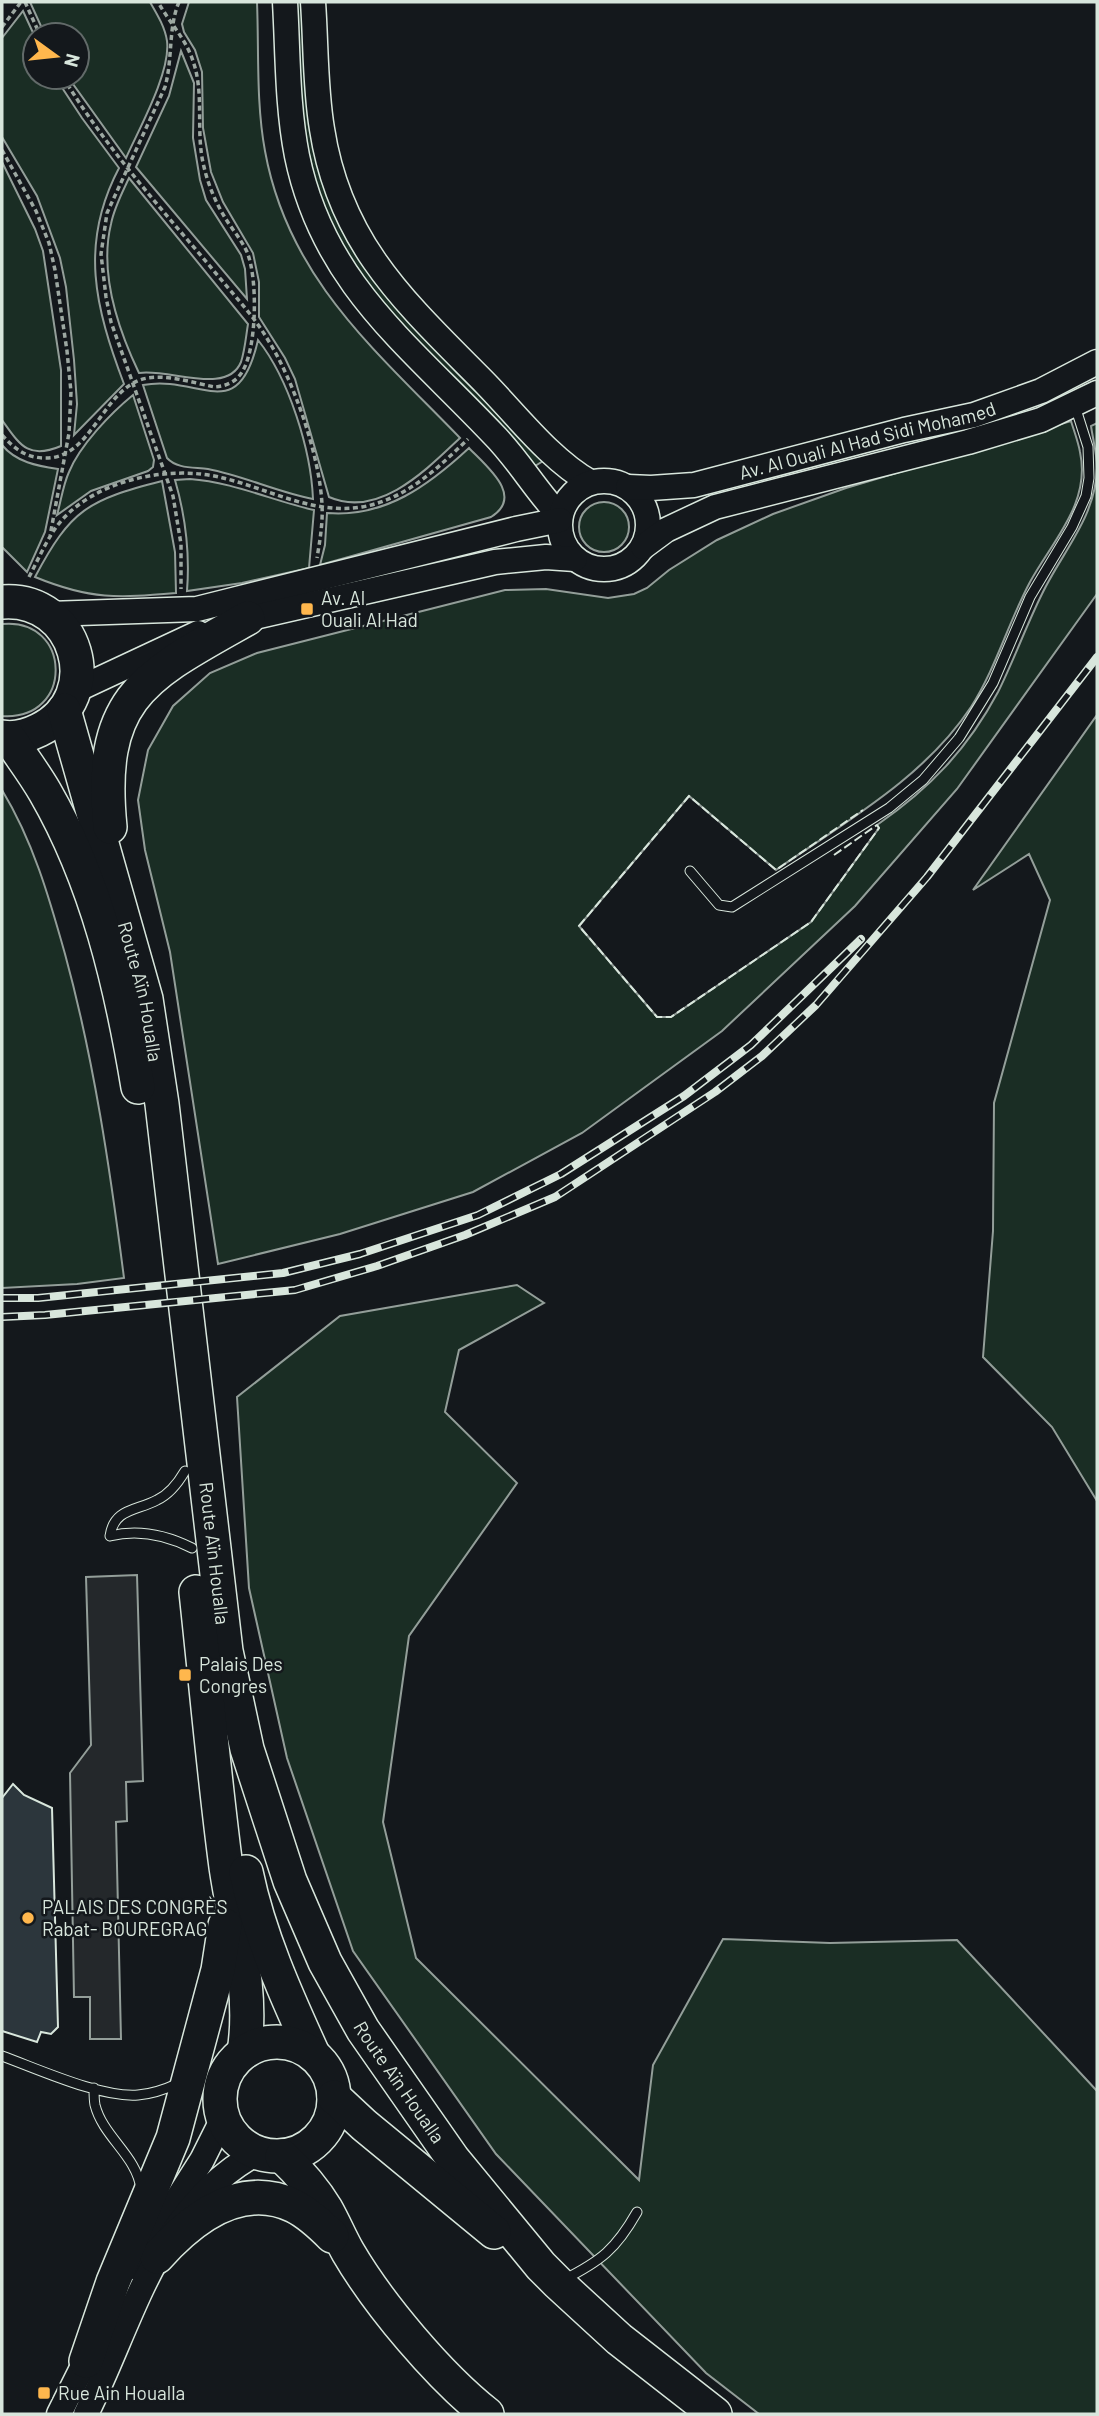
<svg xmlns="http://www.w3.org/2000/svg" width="1099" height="2416" font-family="Barlow,sans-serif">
  <rect width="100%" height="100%" fill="#14181c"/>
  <path fill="#1a2d24" stroke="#939e99" stroke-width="2" d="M 30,2 L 150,2 C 157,14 165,27 167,41 C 171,72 139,129 126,158 L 68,77 L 77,77 L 77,35 L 45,35 Z
    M 189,2 L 257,2 C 259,51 256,103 265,151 C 288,278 375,350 460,438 C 427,469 379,519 329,497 L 295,379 L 285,358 L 259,317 L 259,282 L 253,253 L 223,202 L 211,172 L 203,128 L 202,72 L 195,50 L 184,32 L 182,24 Z
    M 296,2 L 302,2 L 312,127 L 374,280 L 391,302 L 543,461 L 535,466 L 386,309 L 368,287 L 337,238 L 316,185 L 303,128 Z
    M 23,11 L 35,37 L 35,77 L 55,77 L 82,118 L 119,168 C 79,244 95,307 124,384 L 74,435 L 77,404 L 74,360 L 66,287 L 60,258 L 37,196 L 2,137 L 2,38 Z
    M 181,51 L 194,83 L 193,138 L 200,180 L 206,200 L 241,255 L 245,269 L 247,299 L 136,167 L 169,96 Z
    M 2,162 L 35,229 L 43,251 L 61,370 L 61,446 C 28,460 20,445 2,420 Z
    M 129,178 L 248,324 C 246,336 245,350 241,362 C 227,396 169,368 139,373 C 118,329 99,273 111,224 C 114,208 122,193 129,178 Z
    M 258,340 C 289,379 311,450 313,499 C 277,492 244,476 208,469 C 194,467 177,469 167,458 L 143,385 C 200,374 238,428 258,340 Z
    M 133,395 L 154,460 L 153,467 L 148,471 L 91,491 L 57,515 C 61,501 63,485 69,472 C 80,445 111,413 133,395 Z
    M 1071,421 C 1074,431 1078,441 1080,452 C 1091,503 1053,540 1030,582 C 1008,623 996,668 971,707 C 924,778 845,822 776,870 L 689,796 L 579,926 L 657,1017 L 671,1017 L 811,922 L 879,828 L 877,825 C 930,788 967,750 998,692 C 1014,660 1026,626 1042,594 C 1062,552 1096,517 1097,468 C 1097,454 1093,440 1091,426 L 1097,423 L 1097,594 L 957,789 L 855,906 L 722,1031 L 582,1133 L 473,1192 L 340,1234 L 218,1264 L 170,952 L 145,850 L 138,800 L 148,750 L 173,706 L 210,673 L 257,653 L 505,590 L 546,589 L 608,598 L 634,594 L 647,588 L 669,570 L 717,540 L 773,514 L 846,488 Z
    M 2,445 C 16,462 37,466 58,469 L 45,532 L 27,572 L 2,547 Z
    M 469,448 C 486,466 525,496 491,517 L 320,565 L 325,545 L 327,513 C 385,518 429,485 469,448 Z
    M 190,479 C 233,482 273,501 314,510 L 309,568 L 242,583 L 187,591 C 190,553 186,518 175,480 Z
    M 162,481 L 175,552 L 176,593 C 118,598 91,600 35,577 C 71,509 88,500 162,481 Z
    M579 527a25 25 0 1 1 50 0a25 25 0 1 1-50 0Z
    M 2,624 C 72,617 75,721 2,716 Z
    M 1097,715 L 1097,1501 L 1052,1427 L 983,1357 L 993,1231 L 994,1103 L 1050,900 L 1029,854 L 973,890 Z
    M 2,790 C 33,841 49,897 65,954 C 94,1060 110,1169 124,1278 L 77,1284 L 2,1288 Z
    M 517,1285 L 544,1303 L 459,1350 L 445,1412 L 517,1483 L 409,1636 L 383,1822 L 416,1958 L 639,2180 L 653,2065 L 723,1939 L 830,1943 L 957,1940 L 1097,2091 L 1097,2414 L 759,2414 L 706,2373 L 496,2154 L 353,1951 L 287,1758 L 249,1588 L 237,1397 L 340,1316 Z"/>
  <path fill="#24282b" stroke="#939e99" stroke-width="2" d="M 137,1575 L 143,1781 L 126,1782 L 127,1821 L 116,1822 L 121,2039 L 90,2039 L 90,1997 L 74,1997 L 70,1773 L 91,1745 L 86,1577 Z"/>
  <path fill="#2c363c" stroke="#d8e6dc" stroke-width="2" d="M 13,1784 L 24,1795 L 52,1808 L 58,2027 L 51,2034 L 41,2032 L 37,2042 L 2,2031 L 2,1798 Z"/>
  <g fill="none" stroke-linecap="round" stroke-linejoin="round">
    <g stroke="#d8e6dc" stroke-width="11">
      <path id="lane" d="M 690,871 L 719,905 L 732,907 L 889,808 L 923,780 L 959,738 L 993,683 L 1030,597 L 1072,527 L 1086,496 L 1089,478 L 1088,447 L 1075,406
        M 185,1471 C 178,1483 170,1494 157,1500 C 137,1511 114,1508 110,1536 C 138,1529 166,1535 192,1548
        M 2,2056 C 38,2069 101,2098 138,2095 C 152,2094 166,2089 179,2083
        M 94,2088 C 94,2094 94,2100 95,2105 C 103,2137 137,2156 141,2189
        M 563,2280 C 601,2261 616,2249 637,2212"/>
    </g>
    <g stroke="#d8e6dc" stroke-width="27">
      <g id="secondary">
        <path d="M 285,2 C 288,53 287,105 297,156 C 323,283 409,345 493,434 C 518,459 536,491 560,516"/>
        <path d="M 313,2 C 316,44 315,88 322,129 C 340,246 408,305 486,384 C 518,417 551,460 590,482"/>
        <circle cx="604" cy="525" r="44"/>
        <path id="s1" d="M 628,487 L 651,488 L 694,485 L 904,430 L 974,415 L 1041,391 L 1097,362"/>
        <path d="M 643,547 L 666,530 L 715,507 L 968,442 L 1041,420 L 1097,393"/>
        <path d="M 49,614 L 197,609 L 516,529 L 560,520"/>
        <path d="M 233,622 L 495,562 L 546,557 L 575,559"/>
        <path d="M 74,691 L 198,633"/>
        <path d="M 134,2267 L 202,2160 L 223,2118"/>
        <path d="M 59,2414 L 93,2346"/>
        <path d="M 86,2414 C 134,2318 156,2209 257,2153"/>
      </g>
    </g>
    <g stroke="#d8e6dc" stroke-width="36">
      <g id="highway">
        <path d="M 2,602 C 77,596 107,697 39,730 C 27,736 14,739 2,737"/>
        <path id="s2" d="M 64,710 L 146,999 L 162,1104 L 226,1651 L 247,1749 L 290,1881 L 325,1962 L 363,2030 L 453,2159 L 541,2266 L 558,2283 L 619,2339 L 715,2414"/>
        <path d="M 9,738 C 21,756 34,773 45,792 C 97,882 121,985 138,1087"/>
        <path d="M 110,827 C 97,696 145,676 248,618"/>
        <path d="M 196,1592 C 206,1684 214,1776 226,1867 C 235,1928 254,1991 244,2052"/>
        <path d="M 246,1872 C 259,1935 286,1995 313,2054"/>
        <circle cx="277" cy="2099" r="57"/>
        <path d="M 334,2097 L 364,2125 L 494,2232"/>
        <path d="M 282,2156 C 299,2172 314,2189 326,2209 C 334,2223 340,2238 348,2252 C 379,2305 439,2376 487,2414"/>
        <path d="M 157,2257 C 191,2219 240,2180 294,2206 C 308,2213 321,2225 332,2236"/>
        <path d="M 86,2361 L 113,2282 L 173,2138 L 218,1970 L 225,1925"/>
      </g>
    </g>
    <path stroke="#9da8a2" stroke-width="3.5" stroke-dasharray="5 3.5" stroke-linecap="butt" d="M 25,2 L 40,35
      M 179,2 C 168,28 173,58 165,87 L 107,213 L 101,254 L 106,297 L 111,322 L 173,496 L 181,544 L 181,589
      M 2,27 L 21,2
      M 63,77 C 104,145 158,205 209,265 C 229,290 252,313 268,340 C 294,381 320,457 322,505 C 323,523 320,540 317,558
      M 2,150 L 36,211 L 49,243 L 55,270 L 67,351 L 71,392 L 69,433 L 50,536
      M 2,435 C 14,448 24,457 43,458 C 90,461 101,394 140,380 C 162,372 193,383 215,387 C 226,386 236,382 242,372 C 257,349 258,278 247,252 C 241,239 231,228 224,216 C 215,201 208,184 204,167 C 195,132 205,95 193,61 C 186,39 169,22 158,2
      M 29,577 C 38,560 46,541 57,526 C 92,480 169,464 223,478 C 269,489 313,515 362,507 C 406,499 437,469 468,439"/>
    <use href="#lane" stroke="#14181c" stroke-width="9"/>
    <use href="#secondary" stroke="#14181c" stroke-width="24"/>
    <use href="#highway" stroke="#14181c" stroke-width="33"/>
    <g stroke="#d8e6dc" stroke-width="8">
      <path id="rail" d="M 2,1298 L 38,1298 L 283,1273 L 360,1254 L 478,1215 L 561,1174 L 684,1096 L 751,1045 L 861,939
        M 2,1317 L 45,1315 L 295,1290 L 377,1266 L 465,1235 L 555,1197 L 715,1092 L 762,1056 L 816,1005 L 927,877 L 1097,657"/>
    </g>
    <use href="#rail" stroke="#14181c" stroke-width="5" stroke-dasharray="16" stroke-linecap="butt"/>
    <path stroke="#d8e6dc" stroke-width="2" stroke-dasharray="9 3.5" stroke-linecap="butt" d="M 834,855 L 877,825 L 879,828 L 811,922 L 671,1017 L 657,1017 L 579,926 L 689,796 L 776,870 L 863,810"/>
  </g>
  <g fill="#ffb74d" stroke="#14181c" stroke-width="2.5">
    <rect x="300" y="602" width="14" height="14" rx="3.5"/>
    <rect x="178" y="1668" width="14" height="14" rx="3.5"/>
    <circle cx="28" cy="1918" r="7"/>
    <rect x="37" y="2386" width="14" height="14" rx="3.5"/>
  </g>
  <g text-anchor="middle" stroke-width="5" stroke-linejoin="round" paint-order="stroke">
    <g font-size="19" fill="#d8e6dc" stroke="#14181c">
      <text dy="7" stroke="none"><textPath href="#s1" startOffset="245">Av. Al Ouali Al Had Sidi Mohamed</textPath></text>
      <text dy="7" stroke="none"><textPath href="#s2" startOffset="292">Route Aïn Houalla</textPath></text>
      <text dy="7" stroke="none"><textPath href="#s2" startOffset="859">Route Aïn Houalla</textPath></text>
      <text dy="7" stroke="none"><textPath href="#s2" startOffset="1426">Route Aïn Houalla</textPath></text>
    </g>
    <g font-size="19" fill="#d8e6dc" stroke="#14181c" text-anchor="start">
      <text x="321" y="605">Av. Al<tspan x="321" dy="22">Ouali Al Had</tspan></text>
      <text x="199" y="1671">Palais Des<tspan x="199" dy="22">Congres</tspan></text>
      <text x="42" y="1914">PALAIS DES CONGRÈS<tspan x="42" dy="22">Rabat- BOUREGRAG</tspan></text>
      <text x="58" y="2400">Rue Ain Houalla</text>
    </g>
  </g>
  <rect width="1099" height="2416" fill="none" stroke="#d8e6dc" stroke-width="7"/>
  <g transform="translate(56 56) rotate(105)"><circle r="33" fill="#14181c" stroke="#626a69" stroke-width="2"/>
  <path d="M0-5L12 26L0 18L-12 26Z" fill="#ffb74d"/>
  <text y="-10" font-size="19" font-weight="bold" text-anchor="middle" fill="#d8e6dc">N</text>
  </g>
</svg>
